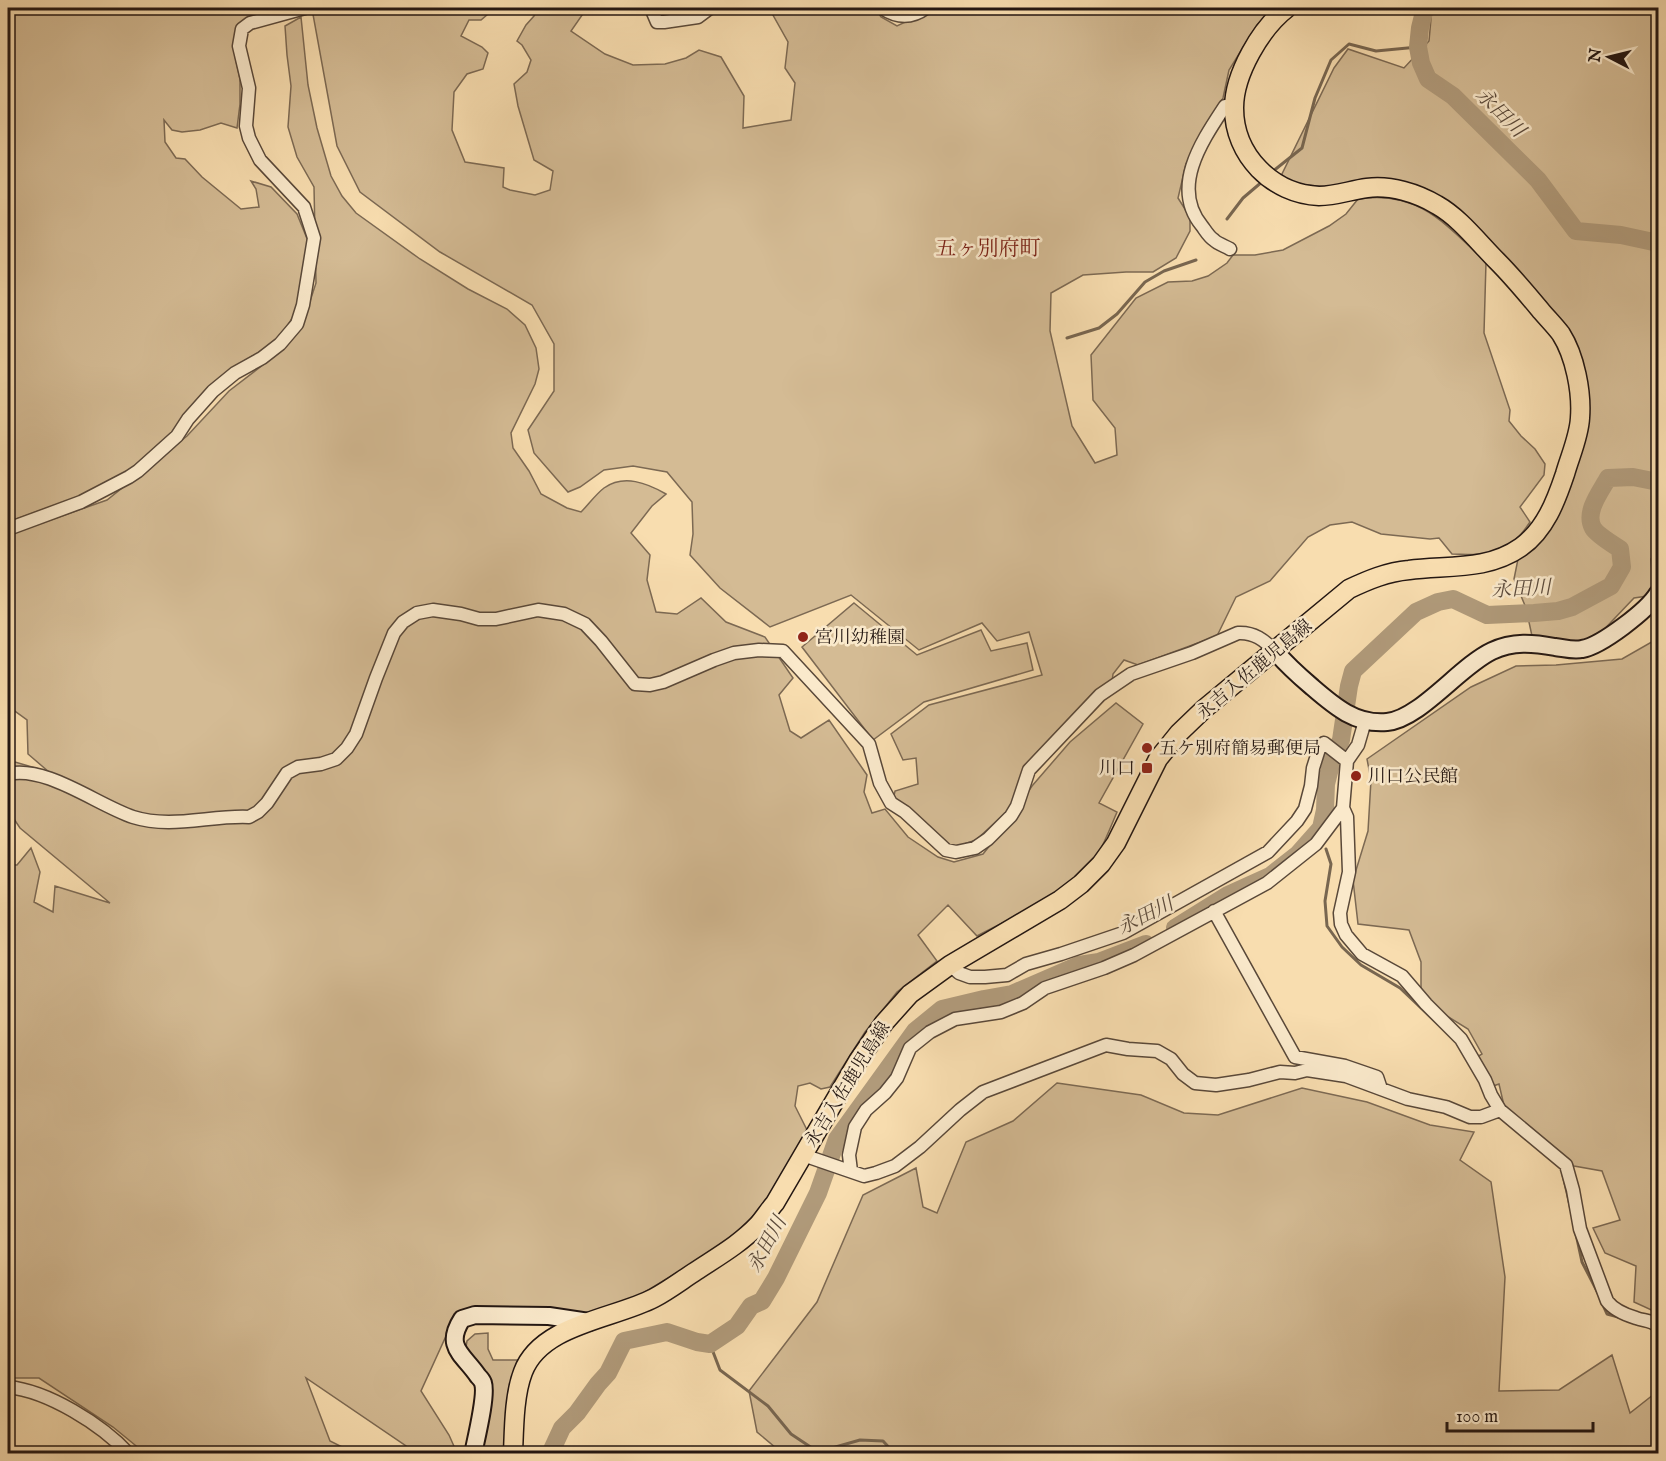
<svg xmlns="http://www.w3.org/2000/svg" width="1666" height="1461" font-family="'IM FELL English','Noto Serif JP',serif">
  <rect width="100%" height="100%" fill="#f8ddaf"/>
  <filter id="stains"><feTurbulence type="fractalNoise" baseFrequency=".00333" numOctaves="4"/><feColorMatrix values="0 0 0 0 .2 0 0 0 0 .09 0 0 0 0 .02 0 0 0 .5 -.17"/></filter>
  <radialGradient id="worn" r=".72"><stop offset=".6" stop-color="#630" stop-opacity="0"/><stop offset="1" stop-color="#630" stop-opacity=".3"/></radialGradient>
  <path fill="#d4bb94" stroke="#7c6953" stroke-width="1.5" d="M 8,8 L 285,8 L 236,29 L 235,56 L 240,79 L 240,104 L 237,128 L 221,123 L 200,130 L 182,132 L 172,130 L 164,120 L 165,142 L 176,158 L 185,159 L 202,177 L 241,209 L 259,207 L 256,189 L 251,181 L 271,187 L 297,214 L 308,241 L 299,297 L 293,317 L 283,332 L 271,345 L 229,370 L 190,410 L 172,432 L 147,457 L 119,477 L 75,498 L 8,522 Z
    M 314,8 L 495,8 L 481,20 L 469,20 L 461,36 L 482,47 L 488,53 L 483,69 L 467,74 L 454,92 L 452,130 L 465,162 L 504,168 L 503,187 L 510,190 L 535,195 L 550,190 L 553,171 L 534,160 L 518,106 L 514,84 L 527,72 L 531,60 L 522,45 L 517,41 L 526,25 L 534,16 L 538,8 L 587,8 L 571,31 L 605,54 L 633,65 L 665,64 L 686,58 L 699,50 L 721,57 L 744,96 L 743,128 L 791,120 L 795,83 L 785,68 L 788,42 L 769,8 L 875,8 L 881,17 L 897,26 L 920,15 L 929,8 L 1273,8 L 1257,25 L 1229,70 L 1223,98 L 1186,164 L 1178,198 L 1190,217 L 1190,231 L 1176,258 L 1153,272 L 1126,272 L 1083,275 L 1051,293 L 1050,331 L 1072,426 L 1095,463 L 1117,455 L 1115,428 L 1093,400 L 1091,355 L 1136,298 L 1168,282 L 1192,281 L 1208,276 L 1227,263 L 1233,255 L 1255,255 L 1283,250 L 1329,226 L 1346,214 L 1358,199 C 1418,189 1446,225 1486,262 L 1484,333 L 1510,410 L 1509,421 L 1521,436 L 1535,449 L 1545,464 L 1544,475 L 1520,507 L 1530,522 C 1526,528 1521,535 1515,540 C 1498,556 1474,555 1452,554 L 1439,538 L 1430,539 L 1381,534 L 1352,522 L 1330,525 L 1308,537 L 1270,581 L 1236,597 L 1217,636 L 1138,665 L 1124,660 L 1113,674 L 1112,682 L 1059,731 L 1013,806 L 976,840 L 955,847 L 947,847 L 893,800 L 895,791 L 918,784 L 916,758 L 903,760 L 891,734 L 929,705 L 1042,675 L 1029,632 L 997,641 L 982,623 L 919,650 L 851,595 L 770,627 L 720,588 L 690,555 L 693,534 L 692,502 L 667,472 L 633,466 L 604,470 L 580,487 L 568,492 L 534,453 L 528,430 L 554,391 L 554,344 L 532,305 L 440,252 L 360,192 L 337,146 L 312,9 Z
    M 1432,8 L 1658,8 L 1658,549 L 1651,559 L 1654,595 L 1634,598 L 1594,640 L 1572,641 L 1532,636 L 1526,608 L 1514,579 L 1518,559 L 1569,490 L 1581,359 L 1439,198 L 1297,184 L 1281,176 L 1334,68 L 1348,49 L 1404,68 L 1429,41 Z
    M 301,17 L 308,85 L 317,128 L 331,176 L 342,196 L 356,213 L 420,259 L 468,289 L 507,309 L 525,325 L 536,348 L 539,369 L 535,384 L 511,433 L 513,448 L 529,471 L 541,494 L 567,508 L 581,512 C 588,505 596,494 604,488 C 624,474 647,483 666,494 L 652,506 L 631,533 L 650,555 L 647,580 L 656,612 L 677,614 L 701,598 L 726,622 L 765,637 L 793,678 L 779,695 L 790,731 L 801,738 L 829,720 L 867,775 L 864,792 L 872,813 L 885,809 L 908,837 L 938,857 L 954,862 L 983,854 L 1003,829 L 1032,786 L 1070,742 L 1116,703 L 1143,724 L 1099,803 L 1117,812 C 1111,826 1105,842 1098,854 C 1074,893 1016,915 977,936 L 948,905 L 918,935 L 937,961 L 897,992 L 865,1032 L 830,1087 L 821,1089 L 810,1083 L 798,1086 L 795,1106 L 807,1130 L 770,1195 L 756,1213 L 724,1244 L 640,1295 L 591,1314 L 474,1309 L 457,1312 L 421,1391 L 449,1435 L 457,1453 L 406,1453 L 406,1446 L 306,1378 L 330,1441 L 354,1453 L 146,1454 L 113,1427 L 39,1378 L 8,1378 L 8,865 L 17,865 L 31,848 L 40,872 L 34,902 L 53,912 L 55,886 L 110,903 L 20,828 L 8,810 L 8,762 L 15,762 L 49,772 L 28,754 L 27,720 L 8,706 L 8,535 L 107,500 L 187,436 L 229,391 L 268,361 L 301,329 L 316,283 L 314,187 L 297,157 L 288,127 L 291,86 L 287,55 L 285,26 Z
    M 854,603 L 917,655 L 981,630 L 991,651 L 1027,643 L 1033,670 L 924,702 L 873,740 L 802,647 Z
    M 1658,635 L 1658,1317 L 1656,1312 L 1634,1302 L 1636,1266 L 1605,1253 L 1593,1228 L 1620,1220 L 1602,1171 L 1574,1166 L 1505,1110 L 1499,1084 L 1493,1086 L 1477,1057 L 1482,1054 L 1468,1029 L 1421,1000 L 1421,962 L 1409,930 L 1358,924 L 1353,880 L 1368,831 L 1371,780 L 1367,759 L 1471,687 L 1516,666 L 1556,665 L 1622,659 L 1657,639 Z
    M 1057,1083 L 1141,1095 L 1184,1113 L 1218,1115 L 1302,1088 L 1367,1102 L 1430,1125 L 1474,1132 L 1460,1160 L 1491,1182 L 1505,1277 L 1499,1391 L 1559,1390 L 1612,1355 L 1630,1413 L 1658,1391 L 1658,1453 L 782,1453 L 757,1432 L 749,1391 L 817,1302 L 863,1195 L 916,1168 L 923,1207 L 937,1213 L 966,1142 L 1013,1121 Z
    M 488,1333 L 488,1349 L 493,1360 L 519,1360 L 512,1378 L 506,1453 L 483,1453 L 489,1403 L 465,1353 L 467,1341 L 475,1334 Z"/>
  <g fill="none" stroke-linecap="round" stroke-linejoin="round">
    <path stroke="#786650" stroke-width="3" d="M 1272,172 L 1302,148 L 1315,98 L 1331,60 L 1349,44 L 1376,51 L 1418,47
      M 1227,219 L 1243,198 L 1263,181
      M 1067,338 L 1099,328 L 1117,314 L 1145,282 L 1164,271 L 1196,260
      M 1326,849 L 1331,864 L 1325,901 L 1327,926 L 1342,947 L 1361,965 L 1400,988 L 1438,1024
      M 1563,1175 L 1571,1210
      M 1576,1234 L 1582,1262 L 1600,1297
      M 1602,1303 L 1607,1314 L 1622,1318
      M 710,1344 L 720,1370 L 768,1406 L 791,1434 L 818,1452 L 860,1440 L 883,1441 L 895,1454"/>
    <path stroke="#b09a7a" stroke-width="18" d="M 1425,8 L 1420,28 L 1418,47 L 1421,63 L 1428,79 L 1453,96 L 1538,180 L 1576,231 L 1621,235 L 1658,243
      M 1175,928 L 1228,895 L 1270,876 L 1298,854 L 1321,828 L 1325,810 L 1326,784 L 1332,760 L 1341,740 L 1349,686 L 1353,671 L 1416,612 L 1438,602 L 1453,599 L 1487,615 L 1534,613 L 1558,611 L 1572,607 L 1611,586 L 1622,567 L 1620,549 C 1614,545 1597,535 1593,528 C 1584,512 1601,491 1608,478 L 1633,477 L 1658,482
      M 550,1454 L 562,1428 L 577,1413 L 598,1384 L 608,1373 L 624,1341 L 667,1332 L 697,1342 L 710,1344 L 737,1326 L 751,1306 L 762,1301 L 776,1278 L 818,1193 L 837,1139 L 915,1031 L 942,1009 L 984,999 L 1012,994 L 1079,965 L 1099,962 L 1146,944"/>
    <g stroke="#594839" stroke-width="15">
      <path id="street" d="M 651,8 L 657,22 L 664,22 L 698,17 L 710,8
        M 882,8 C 897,18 911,19 926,8
        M 1230,249 C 1225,246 1218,244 1214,240 C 1209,237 1205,230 1202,226 C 1170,187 1202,141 1225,106 L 1234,107
        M 8,529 L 81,502 L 129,477 L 138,471 L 177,436 L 188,419 L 213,391 L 235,373 L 262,358 L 280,344 L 297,324 L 303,305 L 314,238 L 304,207 L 260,160 L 249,138 L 246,126 L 249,88 L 239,46 L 242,29 L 250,23 L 305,8
        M 1365,721 L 1358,745 L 1347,761 L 1343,808 L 1347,817 L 1349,872 L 1340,913 L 1341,924 L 1346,935 L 1362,954 L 1402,976 L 1426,1004 L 1461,1039 L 1485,1080 L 1491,1095 L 1500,1110 L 1566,1165 L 1573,1190 L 1580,1229 L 1607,1301 C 1613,1309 1626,1315 1636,1318 C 1644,1321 1651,1320 1658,1326
        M 8,774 C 46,765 97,805 133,817 C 171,829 211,815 249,817 L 258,812 L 267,803 L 287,773 L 298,767 L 321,764 L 336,759 L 347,748 L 356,734 L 376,678 L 394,633 L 403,622 L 417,613 L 433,610 L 461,614 L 479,619 L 496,619 L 538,610 L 564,614 L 585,624 L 601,641 L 635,684 L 650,685 L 663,682 L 714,660 L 734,653 L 759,650 L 783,651 L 869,744 L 880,783 L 891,803 L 905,812 L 946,850 L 956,852 L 975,848 L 988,839 L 1011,816 L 1017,806 L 1029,770 L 1100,695 L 1131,674 L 1192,653 L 1238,633 C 1254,632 1264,640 1275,651
        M 1214,911 L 1295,1057 L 1345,1066 L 1377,1077 L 1381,1089
        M 950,965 L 959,973 L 970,977 L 985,977 L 1007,975 L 1026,964 L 1061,954 L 1123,933 L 1268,852 L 1297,821 L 1305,809 L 1311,786 L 1313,768 L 1319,749 L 1324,743 L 1347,761
        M 803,1155 L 864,1176 L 876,1173 L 895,1166 L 920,1147 L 960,1110 L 983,1092 L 1106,1045 L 1128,1049 L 1157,1051 L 1171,1059 L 1183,1074 L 1195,1083 L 1216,1085 L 1249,1080 L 1280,1072 L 1295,1073 L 1307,1070 L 1346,1076 L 1408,1099 L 1446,1107 L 1470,1117 L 1481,1117 L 1500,1110
        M 851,1171 L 849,1155 L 855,1127 L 866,1110 L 885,1093 L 897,1078 L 910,1048 L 930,1032 L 955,1019 L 1001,1012 L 1023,1003 L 1045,988 L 1104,968 L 1134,955 L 1267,883 L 1316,844 L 1343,808
        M 8,1387 C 48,1391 101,1424 129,1454"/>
    </g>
    <g stroke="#241712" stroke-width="20">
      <path id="secondary" d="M 1275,651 C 1286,664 1298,675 1311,686 C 1333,705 1355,725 1387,722 C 1420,719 1460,666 1492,651 C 1513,641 1533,643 1555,647 C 1564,648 1573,651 1582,649 C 1601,646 1648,610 1658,593
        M 473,1454 C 476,1439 487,1395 483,1383 C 482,1380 480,1378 478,1376 C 463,1354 444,1347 462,1319 L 475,1315 L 549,1316 L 589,1322"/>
    </g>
    <g stroke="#241712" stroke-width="21">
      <path id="primary" d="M 513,1454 C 514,1429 514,1395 523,1372 C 541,1324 614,1319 654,1298 C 669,1290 682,1280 696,1271 C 717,1257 740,1244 758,1225 C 764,1218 769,1210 775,1203 L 858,1061 L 884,1023 L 910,994 L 950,965 L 1060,900 L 1081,884 L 1101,864 L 1116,843 L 1158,759 L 1179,733 L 1204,709 L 1349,589 C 1368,580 1387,572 1409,570 C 1447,565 1487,571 1521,547 C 1545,530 1556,501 1565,474 C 1570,456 1579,437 1580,418 C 1582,392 1575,356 1561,334 C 1555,326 1548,319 1542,312 C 1527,294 1513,277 1497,261 C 1478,242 1460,218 1437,205 C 1417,193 1391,185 1367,188 C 1351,190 1336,196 1319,196 C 1272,194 1234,155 1234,108 C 1234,74 1261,28 1287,8"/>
    </g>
    <use href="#street" stroke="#fae9cb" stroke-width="12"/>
    <use href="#secondary" stroke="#fae9cb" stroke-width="16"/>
    <use href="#primary" stroke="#f8ddaf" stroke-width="18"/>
  </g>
  <g fill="#8f2418" stroke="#fae9cb" stroke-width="2">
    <circle cx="803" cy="637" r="6"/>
    <circle cx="1147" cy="748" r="6"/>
    <rect x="1141" y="762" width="12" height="12" rx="3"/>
    <circle cx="1356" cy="776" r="6"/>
  </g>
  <g text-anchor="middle" stroke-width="5" stroke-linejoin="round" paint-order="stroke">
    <g font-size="18" fill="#241712" stroke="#fae9cb" text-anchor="start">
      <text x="815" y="643">宮川幼稚園</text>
      <text x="1159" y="754">五ケ別府簡易郵便局</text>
      <text x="1135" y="774" text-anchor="end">川口</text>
      <text x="1368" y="782">川口公民館</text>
    </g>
    <g font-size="18" fill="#241712" stroke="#fae9cb">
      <text transform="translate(1254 669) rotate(-40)" y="6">永吉入佐鹿児島線</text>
      <text transform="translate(847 1084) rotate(-58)" y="6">永吉入佐鹿児島線</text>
    </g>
    <g font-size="20" font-style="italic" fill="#5c4b3c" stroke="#fae9cb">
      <text transform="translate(1501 112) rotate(45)" y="7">永田川</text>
      <text transform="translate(1521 588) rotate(-3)" y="7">永田川</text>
      <text transform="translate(1145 915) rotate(-27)" y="7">永田川</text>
      <text transform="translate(766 1244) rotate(-62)" y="7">永田川</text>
    </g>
    <g font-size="21" fill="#7a1f14" stroke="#fae9cb">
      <text x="988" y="255">五ヶ別府町</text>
    </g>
  </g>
  <rect width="1666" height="1461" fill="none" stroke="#f8ddaf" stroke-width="30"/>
  <rect x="9" y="9" width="1648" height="1443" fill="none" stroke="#241712" stroke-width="3"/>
  <rect x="15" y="15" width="1636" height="1431" fill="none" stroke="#241712" stroke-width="1.5"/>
  <g transform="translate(1609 57) rotate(277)" stroke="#fae9cb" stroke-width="4.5" paint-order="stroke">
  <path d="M0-4.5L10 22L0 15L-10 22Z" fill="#241712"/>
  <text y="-9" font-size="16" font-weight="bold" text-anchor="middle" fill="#241712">N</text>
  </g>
  <path d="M1447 1422v9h146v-9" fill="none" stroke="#241712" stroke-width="3"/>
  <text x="1456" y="1422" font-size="18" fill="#241712" stroke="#fae9cb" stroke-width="4.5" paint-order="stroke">100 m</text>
  <rect width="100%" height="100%" filter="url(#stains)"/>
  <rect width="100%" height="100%" fill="url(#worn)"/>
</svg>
